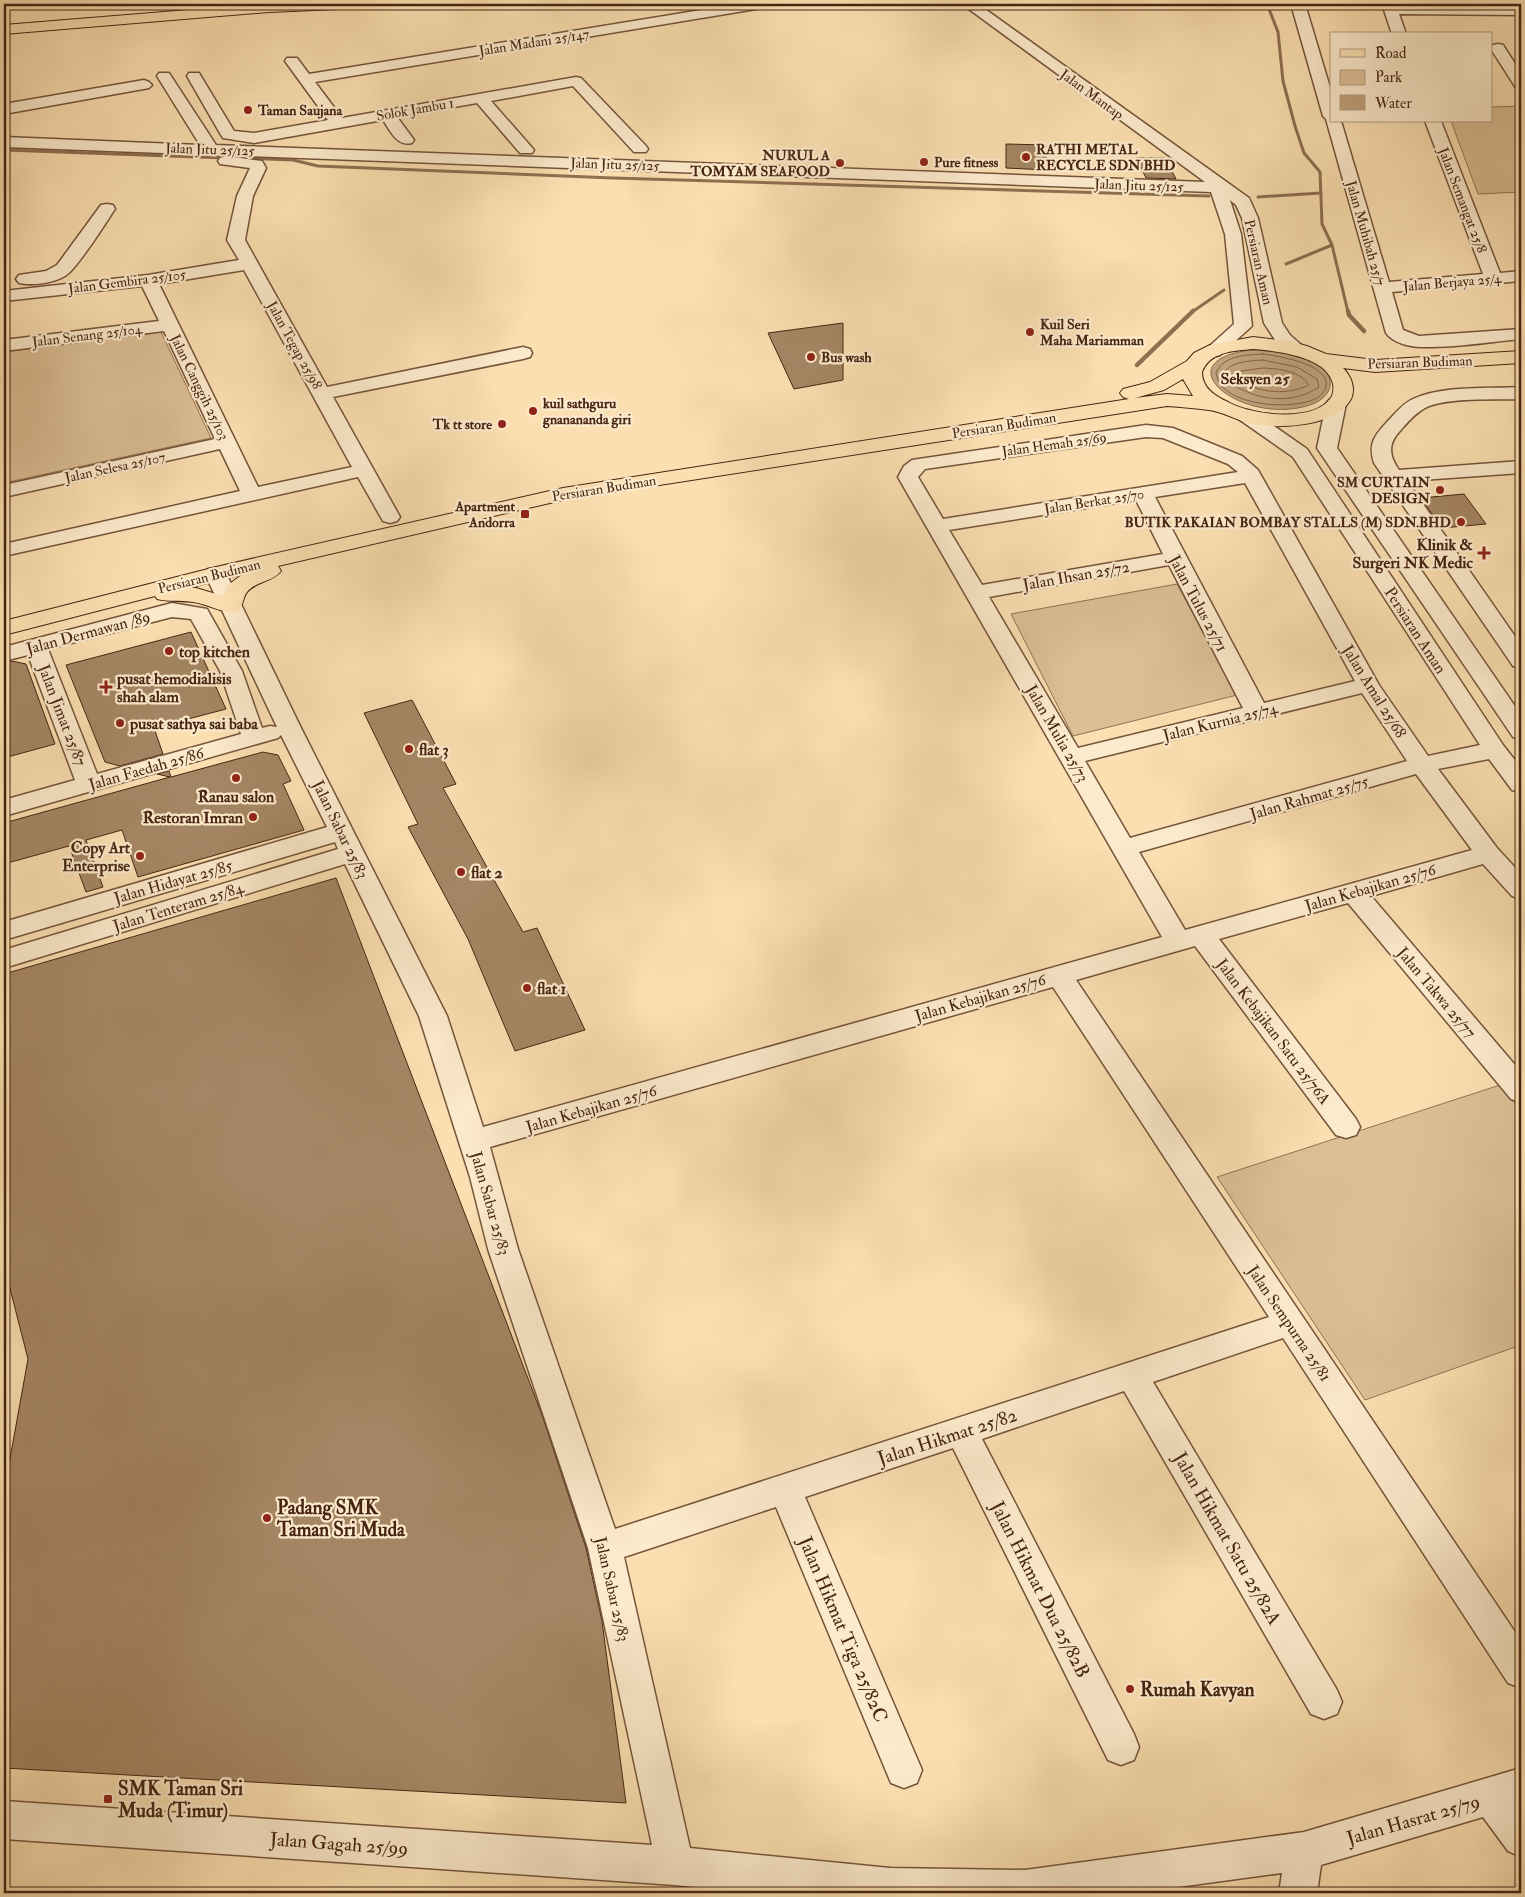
<svg xmlns="http://www.w3.org/2000/svg" width="1525" height="1897" font-family="'IM FELL Double Pica',serif">
  <rect width="100%" height="100%" fill="#fbdfb0"/>
  <filter id="stains"><feTurbulence type="fractalNoise" baseFrequency=".004" numOctaves="4"/><feColorMatrix values="0 0 0 0 .2 0 0 0 0 .09 0 0 0 0 .02 0 0 0 .5 -.17"/></filter>
  <radialGradient id="worn" r=".72"><stop offset=".6" stop-color="#630" stop-opacity="0"/><stop offset="1" stop-color="#630" stop-opacity=".3"/></radialGradient>
  <path fill="#dcbf95" stroke="#927254" d="M 1521,106 L 1521,192 L 1478,194 L 1451,121 L 1491,121 L 1491,107 Z
    M 161,332 L 211,438 L 4,483 L 4,352 Z
    M 1177,584 L 1237,695 L 1073,736 L 1011,614 Z
    M 1500,1085 L 1521,1111 L 1521,1345 L 1365,1400 L 1217,1177 Z"/>
  <path fill="#bea07a" stroke="#8e6f50" d="M 1263,349 C 1275,351 1289,352 1301,356 C 1340,368 1341,401 1298,408 C 1230,420 1160,355 1263,349 Z"/>
  <g fill="none" stroke-linecap="round" stroke-linejoin="round">
    <path stroke="#826246" stroke-width="1" d="M 1263,354 C 1278,356 1330,364 1326,386 C 1325,391 1322,395 1317,398 C 1294,411 1220,407 1216,373 C 1223,355 1247,355 1263,354 Z
      M 1263,360 L 1297,367 L 1317,379 L 1319,387 C 1290,407 1247,400 1223,376 C 1228,361 1249,361 1263,360 Z
      M 1263,368 C 1279,369 1299,370 1309,385 C 1284,397 1254,392 1232,376 L 1236,372 Z"/>
    <path stroke="#8e6f50" stroke-width="3" d="M 1267,4 L 1278,32 L 1283,81 L 1295,126 L 1304,153 L 1320,172 L 1322,224 L 1332,245 L 1348,312
      M 4,150 L 226,158
      M 238,158 L 293,160 L 318,166 L 613,178 L 1209,196
      M 1258,197 L 1321,193
      M 1286,264 L 1332,245
      M 1192,312 L 1224,290"/>
    <path stroke="#8e6f50" stroke-width="4.5" d="M 1348,311 L 1349,315 L 1364,331
      M 1137,365 L 1193,311"/>
  </g>
  <path fill="#a58664" stroke="#472512" d="M 1006,144 L 1046,145 L 1047,170 L 1006,168 Z
    M 1136,158 L 1165,158 L 1176,179 L 1146,178 Z
    M 843,323 L 843,380 L 794,389 L 768,333 Z
    M 1464,494 L 1486,524 L 1442,528 L 1421,498 Z
    M 191,632 L 226,709 L 154,728 L 163,754 L 120,766 L 105,762 L 66,665 Z
    M 12,661 L 26,664 L 55,744 L 4,758 L 4,663 Z
    M 412,700 L 456,784 L 443,788 L 523,932 L 537,928 L 585,1030 L 515,1051 L 468,939 L 408,827 L 418,824 L 364,713 Z
    M 263,752 L 278,755 L 291,781 L 283,784 L 304,830 L 138,877 L 122,830 L 86,840 L 103,887 L 86,892 L 69,846 L 4,864 L 4,823 L 170,777 L 157,774 L 169,771 L 171,777 Z
    M 336,878 L 542,1415 L 586,1548 L 602,1621 L 626,1803 L 4,1768 L 4,1492 L 28,1359 L 4,1265 L 4,974 Z"/>
  <g fill="none" stroke-linecap="round" stroke-linejoin="round">
    <g stroke="#74543a" stroke-width="3">
      <path id="minor" d="M 738,4 L 769,4 L 762,8 L 315,82 L 342,118 L 576,77 L 581,78 L 646,146 L 648,149 L 646,152 L 634,152 L 573,86 L 491,101 L 534,150 L 532,153 L 520,153 L 477,103 L 397,117 L 414,140 L 412,143 C 397,147 390,130 383,120 L 254,143 L 223,138 L 221,135 L 187,76 L 189,73 L 199,73 L 234,131 L 254,133 L 328,120 L 285,61 L 287,58 L 297,58 L 309,74 Z
        M 962,4 L 978,4 L 1249,198 L 1258,218 L 1282,323 L 1290,335 L 1307,350 L 1305,354 L 1298,356 L 1291,354 L 1277,343 L 1264,323 L 1242,218 L 1236,205 L 1230,200 L 1241,234 L 1252,326 L 1220,355 L 1213,357 L 1206,355 L 1204,351 L 1234,324 L 1225,234 L 1211,192 L 4,147 L 4,137 L 200,145 L 157,76 L 159,73 L 169,73 L 216,145 L 1205,182 Z
        M 1291,4 L 1305,4 L 1331,91 L 1331,121 L 1341,121 L 1389,282 L 1483,274 L 1425,121 L 1441,121 L 1500,273 L 1521,271 L 1521,281 L 1392,292 L 1403,330 L 1419,336 L 1521,329 L 1521,339 C 1488,342 1454,348 1421,347 C 1409,347 1392,342 1386,333 L 1326,119 L 1323,116 Z
        M 1382,4 L 1396,4 L 1397,6 L 1521,7 L 1521,15 L 1399,14 L 1406,34 L 1392,34 Z
        M 1498,44 L 1503,45 L 1521,73 L 1521,89 L 1516,88 L 1491,49 L 1493,45 Z
        M 144,80 L 149,82 L 152,85 L 149,88 L 4,114 L 4,104 Z
        M 226,156 L 262,161 L 266,168 L 253,196 L 245,240 L 327,387 L 523,347 L 530,349 L 532,353 L 530,357 L 523,359 L 333,397 L 400,517 L 397,521 L 390,523 L 383,521 L 358,477 L 4,556 L 4,544 L 240,491 L 220,449 L 4,497 L 4,485 L 215,439 L 164,331 L 4,351 L 4,340 L 159,321 L 142,286 L 4,301 L 4,291 L 148,275 L 239,260 L 227,240 L 237,196 L 250,168 L 220,164 L 218,161 L 220,158 ZM 244,270 L 352,467 L 258,487 L 159,284 Z
        M 107,204 L 113,205 L 115,209 C 103,227 85,256 70,272 C 59,283 33,286 19,283 L 16,279 L 19,275 L 46,271 L 57,265 L 101,205 Z
        M 1521,387 L 1521,399 C 1497,400 1445,397 1425,408 C 1414,414 1407,423 1399,432 C 1388,444 1389,456 1399,470 L 1521,461 L 1521,473 L 1407,481 L 1521,645 L 1521,668 L 1513,666 L 1374,463 C 1368,444 1374,436 1387,422 C 1395,414 1402,404 1413,399 C 1445,385 1487,389 1521,387 Z
        M 1336,398 L 1343,400 L 1346,404 L 1337,448 L 1521,715 L 1521,739 L 1513,737 L 1317,448 L 1326,404 L 1329,400 Z
        M 1247,410 L 1254,412 L 1307,449 L 1503,745 L 1521,768 L 1521,792 L 1512,790 L 1489,759 L 1438,769 L 1497,848 L 1521,874 L 1521,899 L 1512,896 L 1483,864 L 1371,896 L 1521,1072 L 1521,1102 L 1511,1099 L 1348,903 L 1219,939 L 1356,1119 L 1360,1127 L 1356,1135 L 1346,1138 L 1336,1135 L 1195,946 L 1076,980 L 1521,1641 L 1521,1688 L 1508,1683 L 1283,1338 L 1153,1382 L 1337,1690 L 1342,1702 L 1337,1714 L 1324,1719 L 1311,1714 L 1124,1391 L 982,1439 L 1134,1734 L 1139,1747 L 1134,1760 L 1121,1765 L 1108,1760 L 953,1448 L 805,1497 L 922,1770 L 917,1783 L 904,1788 L 891,1783 L 776,1507 L 624,1557 L 690,1848 L 890,1868 L 1025,1870 L 1304,1832 L 1521,1768 L 1521,1857 L 1508,1851 L 1483,1817 L 1321,1865 L 1317,1893 L 1279,1893 L 1282,1873 L 1134,1893 L 758,1893 L 675,1885 L 4,1839 L 4,1801 L 652,1845 L 588,1548 L 488,1249 L 470,1177 L 419,1016 L 345,864 L 4,968 L 4,950 L 338,849 L 335,842 L 4,940 L 4,922 L 327,827 L 281,735 L 278,738 L 4,816 L 4,800 L 75,780 L 28,655 L 4,661 L 4,647 L 172,603 L 207,609 L 242,671 L 262,728 L 270,726 L 277,727 L 205,574 L 208,569 L 216,568 L 224,569 L 301,728 L 447,1016 L 483,1127 L 1162,937 L 898,477 L 904,466 L 912,460 L 1146,425 L 1173,428 L 1242,456 L 1258,470 L 1379,685 L 1428,756 L 1480,745 L 1293,457 L 1240,420 L 1237,416 L 1240,412 ZM 1146,437 L 1163,438 L 1228,464 L 1238,472 L 943,519 L 918,477 L 925,469 ZM 1245,483 L 1355,681 L 1264,703 L 1155,497 ZM 1136,500 L 1163,554 L 982,585 L 949,530 ZM 1169,565 L 1243,708 L 1078,748 L 989,597 ZM 172,617 L 191,619 L 220,671 L 241,734 L 97,774 L 48,649 ZM 1362,693 L 1407,761 L 1130,838 L 1085,761 ZM 1416,774 L 1472,850 L 1185,930 L 1139,852 ZM 1053,987 L 1269,1317 L 615,1529 L 518,1249 L 490,1147 Z"/>
    </g>
    <g stroke="#472512" stroke-width="2">
      <path id="major" d="M 1253,337 L 1288,341 L 1307,346 L 1326,354 L 1375,360 L 1521,351 L 1521,363 L 1375,372 L 1343,368 C 1351,376 1356,388 1351,399 C 1336,427 1279,429 1252,424 C 1238,421 1221,411 1209,410 C 1195,408 1181,407 1167,406 L 563,500 L 278,566 L 281,571 C 273,582 256,581 247,592 C 243,597 243,605 239,611 C 223,615 209,604 193,602 C 181,600 169,602 157,599 L 155,596 L 4,635 L 4,621 L 216,567 L 563,488 L 1129,399 L 1123,397 L 1120,393 L 1123,389 L 1150,382 L 1187,361 L 1194,353 L 1210,345 ZM 1253,349 C 1276,351 1327,356 1333,384 C 1334,389 1333,395 1330,399 C 1311,423 1251,415 1228,402 C 1215,396 1202,388 1202,372 C 1210,351 1234,351 1253,349 ZM 1183,379 L 1193,396 L 1167,394 L 1135,398 L 1164,390 ZM 243,574 L 228,585 L 223,596 L 196,588 L 188,588 Z"/>
    </g>
    <g stroke="#472512" stroke-width="2">
      <path id="highway" d="M 261,4 L 368,4 L 366,7 L 361,8 L 269,12 L 4,34 L 4,25 Z"/>
    </g>
    <use href="#minor" fill="#fceacc" fill-rule="evenodd"/>
    <use href="#major" fill="#fbdfb0" fill-rule="evenodd"/>
    <use href="#highway" fill="#fbdfb0" fill-rule="evenodd"/>
  </g>
  <g fill="#8f2418" stroke="#fceacc" stroke-width="2">
    <circle cx="248" cy="110" r="5"/>
    <circle cx="1026" cy="157" r="5"/>
    <circle cx="924" cy="162" r="5"/>
    <circle cx="840" cy="163" r="5"/>
    <circle cx="1030" cy="332" r="5"/>
    <circle cx="811" cy="357" r="5"/>
    <circle cx="533" cy="411" r="5"/>
    <circle cx="502" cy="424" r="5"/>
    <circle cx="1440" cy="490" r="5"/>
    <rect x="520" y="509" width="10" height="10" rx="2.5"/>
    <circle cx="1461" cy="522" r="5"/>
    <path d="M1481.5 545.5h5v5h5v5h-5v5h-5v-5h-5v-5h5z"/>
    <circle cx="169" cy="651" r="5"/>
    <path d="M103.5 679.5h5v5h5v5h-5v5h-5v-5h-5v-5h5z"/>
    <circle cx="120" cy="723" r="5"/>
    <circle cx="409" cy="749" r="5"/>
    <circle cx="236" cy="778" r="5"/>
    <circle cx="253" cy="817" r="5"/>
    <circle cx="140" cy="856" r="5"/>
    <circle cx="461" cy="872" r="5"/>
    <circle cx="527" cy="988" r="5"/>
    <circle cx="267" cy="1518" r="5"/>
    <circle cx="1130" cy="1689" r="5"/>
    <rect x="103" y="1794" width="10" height="10" rx="2.5"/>
  </g>
  <g text-anchor="middle" stroke-width="4.5" stroke-linejoin="round" paint-order="stroke">
    <g font-size="14" fill="#472512" stroke="#fceacc">
      <text transform="translate(534 42) rotate(-9)" y="5">Jalan Madani 25/147</text>
      <text transform="translate(1092 94) rotate(36)" y="5">Jalan Mantap</text>
      <text transform="translate(415 109) rotate(-10)" y="5">Solok Jambu 1</text>
      <text transform="translate(210 149) rotate(2)" y="5">Jalan Jitu 25/125</text>
      <text transform="translate(615 164) rotate(2)" y="5">Jalan Jitu 25/125</text>
      <text transform="translate(1139 185) rotate(2)" y="5">Jalan Jitu 25/125</text>
      <text transform="translate(1463 200) rotate(69)" y="5">Jalan Semangat 25/8</text>
      <text transform="translate(1366 233) rotate(74)" y="5">Jalan Muhibah 25/7</text>
      <text transform="translate(1259 262) rotate(77)" y="5">Persiaran Aman</text>
      <text transform="translate(127 281) rotate(-7)" y="5">Jalan Gembira 25/105</text>
      <text transform="translate(1452 282) rotate(-5)" y="5">Jalan Berjaya 25/4</text>
      <text transform="translate(87 335) rotate(-7)" y="5">Jalan Senang 25/104</text>
      <text transform="translate(295 345) rotate(61)" y="5">Jalan Tegap 25/98</text>
      <text transform="translate(1420 362) rotate(-2)" y="5">Persiaran Budiman</text>
      <text transform="translate(200 387) rotate(64)" y="5">Jalan Canggih 25/103</text>
      <text transform="translate(1004 425) rotate(-9)" y="5">Persiaran Budiman</text>
      <text transform="translate(1054 444) rotate(-8)" y="5">Jalan Hemah 25/69</text>
      <text transform="translate(115 467) rotate(-12)" y="5">Jalan Selesa 25/107</text>
      <text transform="translate(604 488) rotate(-9)" y="5">Persiaran Budiman</text>
      <text transform="translate(1094 501) rotate(-9)" y="5">Jalan Berkat 25/70</text>
      <text transform="translate(209 576) rotate(-14)" y="5">Persiaran Budiman</text>
    </g>
    <g font-size="14" font-weight="bold" fill="#472512" stroke="#fceacc" text-anchor="start">
      <text x="258" y="115">Taman Saujana</text>
      <text x="1036" y="154">RATHI METAL<tspan x="1036" dy="16">RECYCLE SDN BHD</tspan></text>
      <text x="830" y="160" text-anchor="end">NURUL A<tspan x="830" dy="16">TOMYAM SEAFOOD</tspan></text>
      <text x="934" y="167">Pure fitness</text>
      <text x="1040" y="329">Kuil Seri<tspan x="1040" dy="16">Maha Mariamman</tspan></text>
      <text x="821" y="362">Bus wash</text>
      <text x="543" y="408">kuil sathguru<tspan x="543" dy="16">gnanananda giri</tspan></text>
      <text x="492" y="429" text-anchor="end">Tk tt store</text>
      <text x="1430" y="487" text-anchor="end">SM CURTAIN<tspan x="1430" dy="16">DESIGN</tspan></text>
      <text x="515" y="511" text-anchor="end">Apartment<tspan x="515" dy="16">Andorra</tspan></text>
      <text x="1451" y="527" text-anchor="end">BUTIK PAKAIAN BOMBAY STALLS (M) SDN.BHD</text>
    </g>
    <g font-size="16" font-weight="bold" fill="#472512" stroke="#fceacc">
      <text x="1255" y="384">Seksyen 25</text>
    </g>
    <g font-size="16" font-weight="bold" fill="#472512" stroke="#fceacc" text-anchor="start">
      <text x="1473" y="550" text-anchor="end">Klinik &amp;<tspan x="1473" dy="18">Surgeri NK Medic</tspan></text>
      <text x="179" y="657">top kitchen</text>
      <text x="117" y="684">pusat hemodialisis<tspan x="117" dy="18">shah alam</tspan></text>
      <text x="130" y="729">pusat sathya sai baba</text>
      <text x="419" y="755">flat 3</text>
      <text x="236" y="802" text-anchor="middle">Ranau salon</text>
      <text x="243" y="823" text-anchor="end">Restoran Imran</text>
      <text x="130" y="853" text-anchor="end">Copy Art<tspan x="130" dy="18">Enterprise</tspan></text>
      <text x="471" y="878">flat 2</text>
      <text x="537" y="994">flat 1</text>
    </g>
    <g font-size="16" fill="#472512" stroke="#fceacc">
      <text transform="translate(1076 575) rotate(-10)" y="6">Jalan Ihsan 25/72</text>
      <text transform="translate(1199 603) rotate(62)" y="6">Jalan Tulus 25/71</text>
      <text transform="translate(1416 630) rotate(57)" y="6">Persiaran Aman</text>
      <text transform="translate(88 632) rotate(-15)" y="6">Jalan Dermawan /89</text>
      <text transform="translate(1375 691) rotate(58)" y="6">Jalan Amal 25/68</text>
      <text transform="translate(63 715) rotate(69)" y="6">Jalan Jimat 25/87</text>
      <text transform="translate(1220 721) rotate(-14)" y="6">Jalan Kurnia 25/74</text>
      <text transform="translate(1058 733) rotate(60)" y="6">Jalan Mulia 25/73</text>
      <text transform="translate(146 768) rotate(-16)" y="6">Jalan Faedah 25/86</text>
      <text transform="translate(1309 797) rotate(-16)" y="6">Jalan Rahmat 25/75</text>
      <text transform="translate(341 829) rotate(64)" y="6">Jalan Sabar 25/83</text>
      <text transform="translate(173 881) rotate(-16)" y="6">Jalan Hidayat 25/85</text>
      <text transform="translate(1370 887) rotate(-16)" y="6">Jalan Kebajikan 25/76</text>
      <text transform="translate(178 906) rotate(-17)" y="6">Jalan Tenteram 25/84</text>
      <text transform="translate(1437 992) rotate(50)" y="6">Jalan Takwa 25/77</text>
      <text transform="translate(980 997) rotate(-16)" y="6">Jalan Kebajikan 25/76</text>
      <text transform="translate(1274 1031) rotate(53)" y="6">Jalan Kebajikan Satu 25/76A</text>
      <text transform="translate(591 1108) rotate(-16)" y="6">Jalan Kebajikan 25/76</text>
      <text transform="translate(491 1203) rotate(74)" y="6">Jalan Sabar 25/83</text>
      <text transform="translate(1290 1323) rotate(56)" y="6">Jalan Sempurna 25/81</text>
      <text transform="translate(613 1589) rotate(77)" y="6">Jalan Sabar 25/83</text>
    </g>
    <g font-size="19" fill="#472512" stroke="#fceacc">
      <text transform="translate(947 1436) rotate(-18)" y="7">Jalan Hikmat 25/82</text>
      <text transform="translate(1228 1538) rotate(60)" y="7">Jalan Hikmat Satu 25/82A</text>
      <text transform="translate(1041 1589) rotate(63)" y="7">Jalan Hikmat Dua 25/82B</text>
      <text transform="translate(844 1629) rotate(67)" y="7">Jalan Hikmat Tiga 25/82C</text>
      <text transform="translate(1413 1819) rotate(-16)" y="7">Jalan Hasrat 25/79</text>
      <text transform="translate(339 1843) rotate(4)" y="7">Jalan Gagah 25/99</text>
    </g>
    <g font-size="19" font-weight="bold" fill="#472512" stroke="#fceacc" text-anchor="start">
      <text x="277" y="1514">Padang SMK<tspan x="277" dy="22">Taman Sri Muda</tspan></text>
      <text x="1140" y="1696">Rumah Kavyan</text>
      <text x="118" y="1795">SMK Taman Sri<tspan x="118" dy="22">Muda (Timur)</tspan></text>
    </g>
  </g>
  <rect width="1525" height="1897" fill="none" stroke="#fbdfb0" stroke-width="20"/>
  <rect x="5" y="5" width="1515" height="1887" fill="none" stroke="#472512" stroke-width="2.5"/>
  <rect x="10" y="10" width="1505" height="1877" fill="none" stroke="#472512"/>
  <rect x="1330" y="32" width="162" height="90" fill="#fceacc" stroke="#b49b82"/>
  <rect x="1340" y="49" width="25" height="8" fill="#fbdfb0" stroke="#b49b82"/>
  <text x="1375" y="58" font-size="15" fill="#472512">Road</text>
  <rect x="1340" y="70" width="25" height="15" fill="#dcbf95" stroke="#b49b82"/>
  <text x="1375" y="82" font-size="15" fill="#472512">Park</text>
  <rect x="1340" y="95" width="25" height="15" fill="#bea07a" stroke="#b49b82"/>
  <text x="1375" y="108" font-size="15" fill="#472512">Water</text>
  <rect width="100%" height="100%" filter="url(#stains)"/>
  <rect width="100%" height="100%" fill="url(#worn)"/>
</svg>
